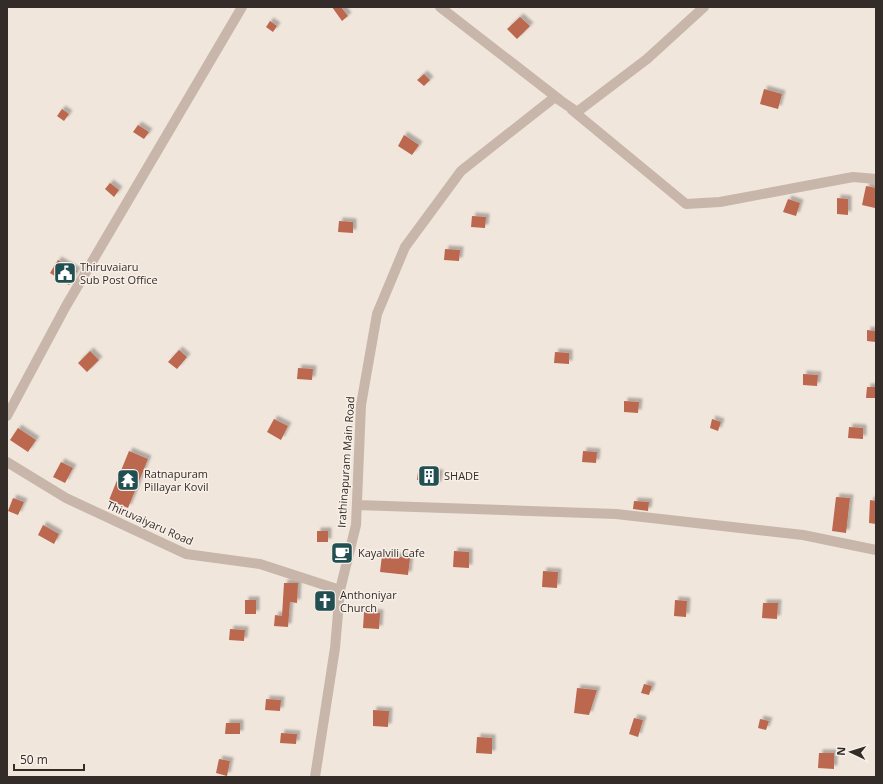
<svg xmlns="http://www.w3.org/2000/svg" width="883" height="784" font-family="'Open Sans',sans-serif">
  <defs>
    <filter id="shadow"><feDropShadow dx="3.5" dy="-3.5" stdDeviation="1" flood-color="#0004"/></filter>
  </defs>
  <rect width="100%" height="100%" fill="#f0e6dc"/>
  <path fill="#bb674f" filter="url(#shadow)" d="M 332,7 L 341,7 L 348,16 L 342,21 Z
    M 520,17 L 530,26 L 517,39 L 507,29 Z
    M 270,21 L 277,26 L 273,32 L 266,27 Z
    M 424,74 L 430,80 L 424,86 L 417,80 Z
    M 764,89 L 782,94 L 778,109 L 760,104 Z
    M 62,109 L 69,114 L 64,121 L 57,116 Z
    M 138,125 L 149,132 L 144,139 L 133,132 Z
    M 404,135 L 419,145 L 412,155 L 398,146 Z
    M 110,183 L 119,190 L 114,197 L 105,189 Z
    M 866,186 L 876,188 L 875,208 L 862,205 Z
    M 837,198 L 848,199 L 848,215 L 837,214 Z
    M 788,199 L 800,203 L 796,216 L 783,212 Z
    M 472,216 L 486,217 L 485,228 L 471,227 Z
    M 339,221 L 353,222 L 353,233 L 338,232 Z
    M 445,249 L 460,250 L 459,261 L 444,260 Z
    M 58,260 L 77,271 L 69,285 L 50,273 Z
    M 867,330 L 876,331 L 876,342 L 867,341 Z
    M 179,350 L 187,357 L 177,369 L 168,362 Z
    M 90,351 L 99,360 L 87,372 L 78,363 Z
    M 555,352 L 569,353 L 569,364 L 554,363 Z
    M 298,368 L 313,369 L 312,380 L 297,379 Z
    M 803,374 L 818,375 L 817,386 L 803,385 Z
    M 867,387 L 876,387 L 876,398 L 866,398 Z
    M 624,401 L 639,402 L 638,413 L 624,412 Z
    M 274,419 L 288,426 L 281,440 L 267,432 Z
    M 712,419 L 721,422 L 718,431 L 710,428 Z
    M 849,427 L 863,428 L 863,439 L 848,438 Z
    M 18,428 L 36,440 L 28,452 L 10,440 Z
    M 129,451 L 148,459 L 128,508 L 109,500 Z
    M 583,451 L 597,452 L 596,463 L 582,462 Z
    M 61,462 L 73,468 L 65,483 L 53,477 Z
    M 418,472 L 440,473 L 438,485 L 421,484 L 421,480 L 417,480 Z
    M 836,497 L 850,498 L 846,533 L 832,531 Z
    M 13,498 L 24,502 L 18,515 L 8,511 Z
    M 870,500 L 876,501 L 876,524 L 869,523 Z
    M 634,501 L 649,502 L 648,511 L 633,509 Z
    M 43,525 L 59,534 L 54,544 L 38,535 Z
    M 317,531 L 328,531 L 328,542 L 317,542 Z
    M 454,551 L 469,552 L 469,568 L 453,567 Z
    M 382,555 L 410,558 L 408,575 L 380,572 Z
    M 543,571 L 558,572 L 557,588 L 542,587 Z
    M 284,583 L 298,583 L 297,603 L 290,602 L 288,627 L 274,626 L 275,615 L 282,616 Z
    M 245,600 L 256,600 L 256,614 L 245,614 Z
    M 675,600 L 687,601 L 686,617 L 674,616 Z
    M 763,603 L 778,603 L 777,619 L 762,618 Z
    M 364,612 L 380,613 L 379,629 L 363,628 Z
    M 230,629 L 245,630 L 244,641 L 229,640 Z
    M 644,684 L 652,686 L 649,695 L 641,693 Z
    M 577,688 L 597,690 L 589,715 L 574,713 Z
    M 266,699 L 281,700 L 280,711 L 265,710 Z
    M 373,710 L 389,711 L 388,727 L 373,726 Z
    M 634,718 L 643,720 L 638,737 L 629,734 Z
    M 760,719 L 769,721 L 766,730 L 758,728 Z
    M 226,723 L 240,723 L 240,734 L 225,734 Z
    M 281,733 L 297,734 L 296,744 L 280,743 Z
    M 477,737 L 492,738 L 492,754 L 476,753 Z
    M 819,753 L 834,753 L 834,769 L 818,768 Z
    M 219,759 L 230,761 L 227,776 L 216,773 Z"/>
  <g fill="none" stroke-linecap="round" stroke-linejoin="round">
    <path stroke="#c7b6a9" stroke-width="10" d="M 440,7 L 560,100
      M 572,110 L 686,204 L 720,202 L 853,177 L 876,179
      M 7,416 L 66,306 L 242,7
      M 7,462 L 66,498 L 186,554 L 260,564 L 340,590
      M 357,505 L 616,514 L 803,535 L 876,550
      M 315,777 L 335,648 L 340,590 L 356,525 L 361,405 L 377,314 L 405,247 L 461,171 L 555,97 L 577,112 L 647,59 L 704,7"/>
  </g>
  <defs>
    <g id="civic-square" transform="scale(1.15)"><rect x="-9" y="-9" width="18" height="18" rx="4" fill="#225052" stroke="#f8f0e8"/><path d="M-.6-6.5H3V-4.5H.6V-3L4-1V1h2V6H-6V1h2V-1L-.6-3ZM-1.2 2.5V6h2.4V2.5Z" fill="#fff"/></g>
    <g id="building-square" transform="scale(1.15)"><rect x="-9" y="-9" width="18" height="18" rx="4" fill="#225052" stroke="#f8f0e8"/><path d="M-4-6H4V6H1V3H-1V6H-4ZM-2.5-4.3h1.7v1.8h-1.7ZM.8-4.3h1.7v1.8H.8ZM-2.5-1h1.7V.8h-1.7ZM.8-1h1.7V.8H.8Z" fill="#fff"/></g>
    <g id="temple-square" transform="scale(1.15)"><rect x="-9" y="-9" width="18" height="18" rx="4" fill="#225052" stroke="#f8f0e8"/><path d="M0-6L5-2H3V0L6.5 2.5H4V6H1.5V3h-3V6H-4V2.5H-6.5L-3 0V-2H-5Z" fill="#fff"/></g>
    <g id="cafe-square" transform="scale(1.15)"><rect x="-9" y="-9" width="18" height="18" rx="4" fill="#225052" stroke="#f8f0e8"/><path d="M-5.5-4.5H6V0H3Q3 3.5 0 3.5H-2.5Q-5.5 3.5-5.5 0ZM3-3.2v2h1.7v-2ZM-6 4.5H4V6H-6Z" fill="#fff"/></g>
    <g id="church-square" transform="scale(1.15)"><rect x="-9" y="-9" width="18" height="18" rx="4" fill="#225052" stroke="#f8f0e8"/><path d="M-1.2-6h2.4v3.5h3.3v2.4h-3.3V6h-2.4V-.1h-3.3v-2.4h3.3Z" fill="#fff"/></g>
  </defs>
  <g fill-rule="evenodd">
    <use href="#civic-square" x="65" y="273"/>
    <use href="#building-square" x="429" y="476"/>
    <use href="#temple-square" x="128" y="480"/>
    <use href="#cafe-square" x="342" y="553"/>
    <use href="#church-square" x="325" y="601"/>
  </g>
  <g text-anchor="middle" stroke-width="3" stroke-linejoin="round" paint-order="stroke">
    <g font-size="11" fill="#342c28" stroke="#f8f0e8" text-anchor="start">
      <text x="80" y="271">Thiruvaiaru<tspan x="80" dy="13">Sub Post Office</tspan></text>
      <text x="144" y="478">Ratnapuram<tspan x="144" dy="13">Pillayar Kovil</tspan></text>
      <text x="444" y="480">SHADE</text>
      <text x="358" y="557">Kayalvili Cafe</text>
      <text x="340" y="599">Anthoniyar<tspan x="340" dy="13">Church</tspan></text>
    </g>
    <g font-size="11" fill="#342c28" stroke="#f8f0e8">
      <text transform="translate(346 462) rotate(-86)" y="4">Irathinapuram Main Road</text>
      <text transform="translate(150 523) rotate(24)" y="4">Thiruvaiyaru Road</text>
    </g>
  </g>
  <rect width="883" height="784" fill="none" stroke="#342c28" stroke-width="16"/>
  <g transform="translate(851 752) rotate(274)" stroke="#f8f0e8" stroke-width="3" paint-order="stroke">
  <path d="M0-3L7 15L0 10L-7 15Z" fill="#342c28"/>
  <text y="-6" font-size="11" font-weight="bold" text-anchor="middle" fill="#342c28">N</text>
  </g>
  <path d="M14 764v6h70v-6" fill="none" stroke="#342c28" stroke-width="2"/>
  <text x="20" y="764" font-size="12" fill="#342c28" stroke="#f8f0e8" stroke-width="3" paint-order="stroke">50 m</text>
</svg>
